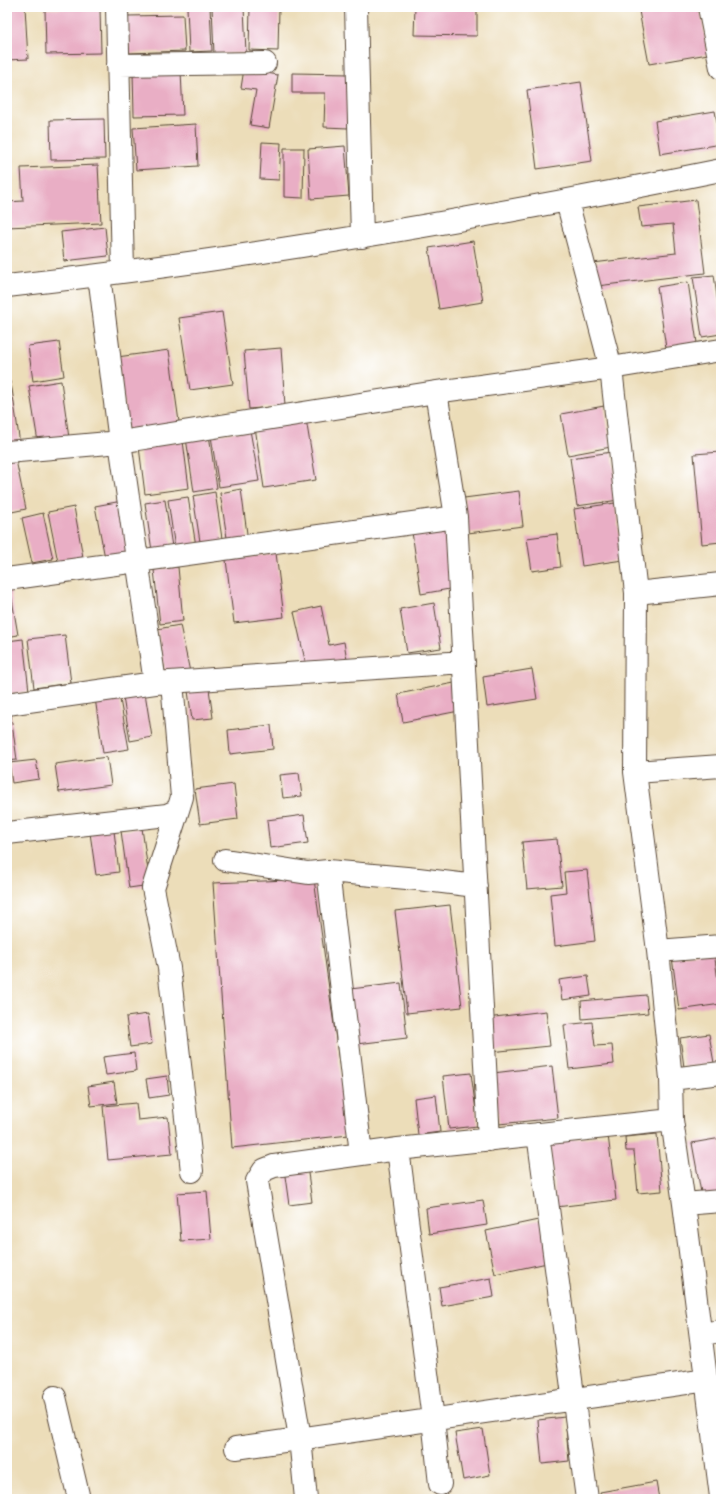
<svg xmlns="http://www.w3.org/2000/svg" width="728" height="1506" font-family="Alegreya,serif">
  <rect width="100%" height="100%" fill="#fff"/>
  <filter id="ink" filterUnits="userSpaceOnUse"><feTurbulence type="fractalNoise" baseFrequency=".025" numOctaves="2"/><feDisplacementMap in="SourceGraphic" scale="8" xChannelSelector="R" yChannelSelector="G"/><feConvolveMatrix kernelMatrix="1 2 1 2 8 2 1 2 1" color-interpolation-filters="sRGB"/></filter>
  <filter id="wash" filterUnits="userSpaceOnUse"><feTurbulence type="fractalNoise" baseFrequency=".012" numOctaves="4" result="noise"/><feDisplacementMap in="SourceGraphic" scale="16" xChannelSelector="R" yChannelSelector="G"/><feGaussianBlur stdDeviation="0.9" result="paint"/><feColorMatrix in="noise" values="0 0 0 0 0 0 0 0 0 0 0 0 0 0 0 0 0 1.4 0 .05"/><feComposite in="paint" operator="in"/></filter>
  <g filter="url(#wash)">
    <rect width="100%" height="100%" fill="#ecddb9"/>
    <g id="blocks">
      <path fill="#e9aec5" d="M 7,7 L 25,7 L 28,59 L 7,60 Z
        M 187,7 L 210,7 L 212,51 L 189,52 Z
        M 212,7 L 244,7 L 246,53 L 214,54 Z
        M 250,7 L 279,7 L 278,51 L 249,50 Z
        M 415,7 L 477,7 L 477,36 L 414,35 Z
        M 661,7 L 700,7 L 708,54 L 649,64 L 639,11 Z
        M 100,8 L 101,53 L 46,54 L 45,9 Z
        M 183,15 L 185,51 L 129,53 L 127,16 Z
        M 244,69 L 278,75 L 269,128 L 250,125 L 256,90 L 241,88 Z
        M 181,71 L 183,115 L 134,116 L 133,73 Z
        M 292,73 L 350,74 L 348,128 L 324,127 L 325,93 L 292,93 Z
        M 581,82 L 592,161 L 537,169 L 527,90 Z
        M 715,111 L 721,144 L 660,154 L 655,121 Z
        M 104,119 L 105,159 L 51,160 L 50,120 Z
        M 196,124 L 198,166 L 136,170 L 133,128 Z
        M 262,142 L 281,143 L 279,180 L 260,179 Z
        M 345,146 L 349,196 L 311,199 L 308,149 Z
        M 284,148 L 304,148 L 303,198 L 284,197 Z
        M 98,165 L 101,223 L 7,227 L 7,202 L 23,201 L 21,168 Z
        M 696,200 L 705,273 L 597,286 L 593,263 L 676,253 L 673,224 L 641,227 L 638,207 Z
        M 105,227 L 108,256 L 64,261 L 61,232 Z
        M 473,241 L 483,302 L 439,309 L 429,248 Z
        M 714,275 L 721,325 L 721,334 L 702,337 L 693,277 Z
        M 688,282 L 697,343 L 666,348 L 657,287 Z
        M 222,312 L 233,384 L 190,390 L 179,318 Z
        M 59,342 L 64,376 L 33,381 L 28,346 Z
        M 281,348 L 285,406 L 249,409 L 244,351 Z
        M 169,350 L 180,429 L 128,436 L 117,357 Z
        M 61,381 L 69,438 L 38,442 L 29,386 Z
        M 11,382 L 20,444 L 7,446 L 7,383 Z
        M 604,406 L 611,447 L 568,455 L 561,414 Z
        M 306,419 L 316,480 L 264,488 L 255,427 Z
        M 250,430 L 259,481 L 219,487 L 211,436 Z
        M 209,435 L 217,488 L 194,492 L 186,438 Z
        M 183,441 L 189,488 L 145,494 L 139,447 Z
        M 612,452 L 619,500 L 577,506 L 570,458 Z
        M 721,452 L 721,542 L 702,544 L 694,454 Z
        M 15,455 L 26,509 L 7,513 L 7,457 Z
        M 241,489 L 248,541 L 228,544 L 220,493 Z
        M 519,491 L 523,526 L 468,533 L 464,498 Z
        M 215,492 L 223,545 L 201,548 L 193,496 Z
        M 188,497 L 196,546 L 175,549 L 168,500 Z
        M 165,500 L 172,547 L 152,551 L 145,503 Z
        M 122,501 L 132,553 L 105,558 L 95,506 Z
        M 615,503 L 623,560 L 582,566 L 574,509 Z
        M 74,507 L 83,557 L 58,562 L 48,512 Z
        M 43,513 L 53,559 L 32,563 L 22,518 Z
        M 445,527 L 455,588 L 421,594 L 412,532 Z
        M 557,534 L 561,567 L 532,571 L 527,538 Z
        M 276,553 L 284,617 L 234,623 L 226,560 Z
        M 178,567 L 183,621 L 160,624 L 154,570 Z
        M 7,582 L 9,582 L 18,635 L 7,637 Z
        M 434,603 L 441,648 L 407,653 L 400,609 Z
        M 321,606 L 329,645 L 344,642 L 347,660 L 307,669 L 294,612 Z
        M 180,625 L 190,672 L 166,677 L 157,629 Z
        M 65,635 L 71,683 L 34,688 L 28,639 Z
        M 23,639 L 29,691 L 7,694 L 7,641 Z
        M 532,669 L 537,699 L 487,707 L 483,677 Z
        M 454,683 L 459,711 L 403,722 L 398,694 Z
        M 209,689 L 213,718 L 192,720 L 188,691 Z
        M 145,693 L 152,737 L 130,741 L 123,697 Z
        M 119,694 L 129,749 L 103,753 L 95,698 Z
        M 10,708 L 17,760 L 7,761 L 7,709 Z
        M 271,725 L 273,749 L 230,754 L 228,730 Z
        M 107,757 L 111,785 L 59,792 L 55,764 Z
        M 36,760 L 39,779 L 12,783 L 9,763 Z
        M 299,773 L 302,796 L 283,798 L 280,775 Z
        M 234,784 L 238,819 L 200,824 L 195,789 Z
        M 304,815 L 308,843 L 270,848 L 267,820 Z
        M 113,823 L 119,872 L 96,875 L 89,826 Z
        M 142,828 L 150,885 L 129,888 L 121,831 Z
        M 557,839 L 562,886 L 527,889 L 522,842 Z
        M 587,870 L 595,941 L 555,946 L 550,894 L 566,892 L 564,872 Z
        M 314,879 L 349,1135 L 232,1148 L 213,883 Z
        M 721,886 L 721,905 L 720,905 L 717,887 Z
        M 450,905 L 462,1007 L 407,1013 L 395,911 Z
        M 714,951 L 721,1004 L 679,1010 L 672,957 Z
        M 588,976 L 591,996 L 562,1000 L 559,980 Z
        M 401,983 L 407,1038 L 348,1045 L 342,990 Z
        M 646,995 L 648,1013 L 582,1019 L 581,1001 Z
        M 546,1011 L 550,1046 L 490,1052 L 486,1018 Z
        M 148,1014 L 152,1044 L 130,1047 L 126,1017 Z
        M 592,1022 L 595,1046 L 612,1045 L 614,1064 L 569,1069 L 564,1025 Z
        M 709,1034 L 714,1063 L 684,1067 L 680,1038 Z
        M 134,1053 L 136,1071 L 106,1075 L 103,1057 Z
        M 552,1066 L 558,1118 L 499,1124 L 493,1073 Z
        M 471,1073 L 478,1126 L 449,1129 L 443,1076 Z
        M 167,1076 L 169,1095 L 149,1098 L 146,1079 Z
        M 114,1082 L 117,1103 L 91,1106 L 88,1086 Z
        M 436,1095 L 440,1132 L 418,1135 L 414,1098 Z
        M 136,1103 L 138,1120 L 168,1117 L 172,1154 L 108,1160 L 103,1106 Z
        M 657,1134 L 662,1191 L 638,1193 L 634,1151 L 626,1151 L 625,1137 Z
        M 608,1135 L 616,1200 L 556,1207 L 549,1142 Z
        M 721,1138 L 721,1194 L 702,1198 L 692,1143 Z
        M 307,1166 L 312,1202 L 289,1205 L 284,1169 Z
        M 207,1191 L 211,1239 L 181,1241 L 177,1193 Z
        M 483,1200 L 487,1225 L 429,1234 L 426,1208 Z
        M 543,1219 L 552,1262 L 495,1274 L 486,1231 Z
        M 491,1278 L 494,1297 L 442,1306 L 439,1287 Z
        M 565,1417 L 569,1461 L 542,1464 L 538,1420 Z
        M 483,1429 L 490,1475 L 463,1480 L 455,1433 Z
        M 656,1482 L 659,1499 L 602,1499 L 600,1492 Z"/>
    </g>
  </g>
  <g filter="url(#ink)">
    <use href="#blocks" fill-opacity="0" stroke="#564535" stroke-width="1"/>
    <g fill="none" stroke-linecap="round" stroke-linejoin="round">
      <g stroke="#564535" stroke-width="24">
        <path id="minor" d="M 117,7 L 123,271
          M 356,7 L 362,237
          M 709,7 L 721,68
          M 118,65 L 265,63
          M 567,201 L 611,368 L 636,593 L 635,772 L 658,951 L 671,1079 L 672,1120 L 684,1204 L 721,1497
          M 99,275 L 120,442 L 155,683
          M 7,286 C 247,259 485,218 721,170
          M 436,392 L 456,517 L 489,1140
          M 7,452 L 120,442 L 436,392 L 611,368 L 721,350
          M 7,579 L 456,517
          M 636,593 L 721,584
          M 7,704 L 155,683 L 464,662
          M 635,772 L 721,766
          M 178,810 L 153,888 L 169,968 L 192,1171
          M 7,833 L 167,815 L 178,810 L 182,797 L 172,682
          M 225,860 L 308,873 L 328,871 L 418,879 L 476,886
          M 328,871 L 361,1154
          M 658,951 L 721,946
          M 671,1079 L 721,1073
          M 538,1134 L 587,1499
          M 398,1149 L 433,1419 L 440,1484
          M 684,1204 L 721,1201
          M 701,1334 L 721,1331
          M 55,1397 L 79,1499
          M 236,1448 L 707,1380
          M 306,1499 L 300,1438 L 257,1181 L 264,1170 L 274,1166 L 398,1149 L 672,1120"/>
      </g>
      <use href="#minor" stroke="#fff" stroke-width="22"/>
    </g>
  </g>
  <rect width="728" height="1506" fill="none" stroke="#fff" stroke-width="24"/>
</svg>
